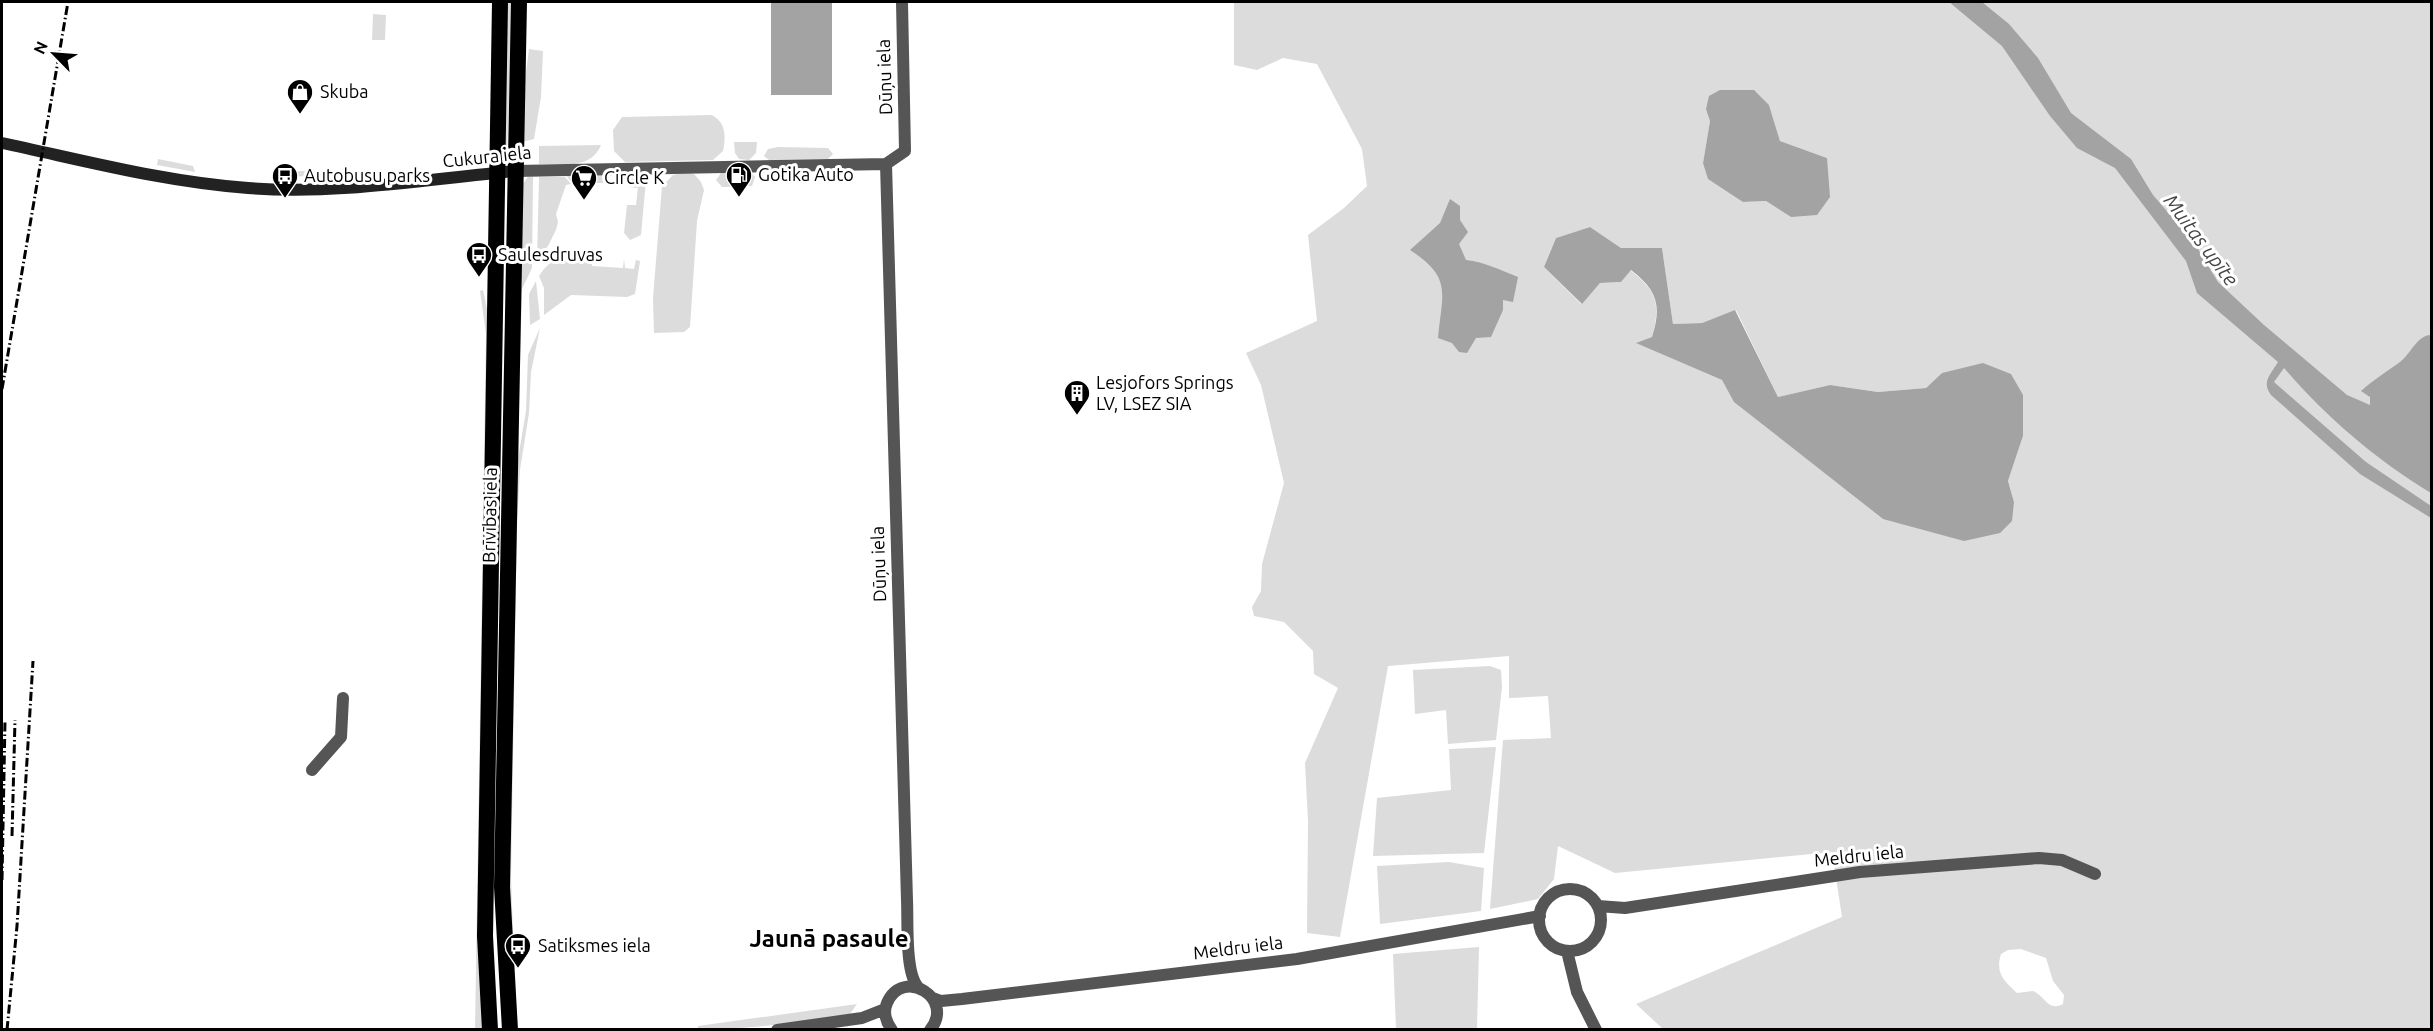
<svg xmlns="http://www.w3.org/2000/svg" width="2433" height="1031" font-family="Ubuntu,sans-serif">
  <rect width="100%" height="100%" fill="#fff"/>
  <path fill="#dcdcdc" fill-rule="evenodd" d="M 507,2 L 513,2 L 507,152 L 506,148 Z
    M 1234,2 L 2431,2 L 2431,1029 L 1663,1029 L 1636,1004 L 1842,917 L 1832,852 L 1615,873 L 1558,846 L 1554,879 L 1538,899 L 1490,909 L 1503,740 L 1551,738 L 1548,696 L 1509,698 L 1509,656 L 1388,666 L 1340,937 L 1307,933 L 1308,821 L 1305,763 L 1338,688 L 1314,674 L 1313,651 L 1284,622 L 1254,616 L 1252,607 L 1261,591 L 1262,564 L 1284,483 L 1261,385 L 1246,353 L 1317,321 L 1308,235 L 1344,208 L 1367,186 L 1362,149 L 1317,64 L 1283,58 L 1257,70 L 1234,65 ZM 1769,105 L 1780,141 L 1827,158 L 1791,217 L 1766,201 L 1743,202 L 1703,163 L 1710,121 ZM 1590,227 L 1621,248 L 1662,248 L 1673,324 L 1702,323 L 1736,310 L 1778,397 L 1830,385 L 1878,392 L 1926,388 L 1942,373 L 2023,395 L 2023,436 L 2008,481 L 2014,502 L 1883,519 L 1735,402 L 1722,380 L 1637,343 L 1652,337 C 1661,304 1657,291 1630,270 L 1621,282 L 1600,283 L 1581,304 L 1544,267 L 1556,238 ZM 2021,949 L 2046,958 L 2053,981 L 2064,995 L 2063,1004 C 2048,1012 2045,996 2033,991 L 2017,993 C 2004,981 1995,973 2001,954 L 2008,950 Z
    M 373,14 L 386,15 L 385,40 L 372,40 Z
    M 529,49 L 543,51 L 541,97 L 534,139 L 522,142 L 523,95 Z
    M 712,115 C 726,123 726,136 723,151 L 713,160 L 625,162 L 614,151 L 613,130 L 622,117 Z
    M 734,142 L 757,142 L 756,153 L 749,160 L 739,159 L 735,153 Z
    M 601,145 C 591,170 561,164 539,164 L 539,146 Z
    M 778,147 L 828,148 L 833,154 L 828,159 L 769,160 L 764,156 L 768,149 Z
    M 158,159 L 193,166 L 195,172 L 157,165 Z
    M 318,170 L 312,176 L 280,177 L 271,173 Z
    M 751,172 L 755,177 L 752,186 L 742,186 L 742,180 L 733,180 L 733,187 L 722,187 L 716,180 L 721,173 Z
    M 682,173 L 694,174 L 701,182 L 704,190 L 697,221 L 690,327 L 684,332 L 654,333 L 653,298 L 662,186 L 673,175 Z
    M 607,174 L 611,183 L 586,183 L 583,187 L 572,183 L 566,175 Z
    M 632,174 L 640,174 L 646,180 L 641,235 L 630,240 L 624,233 L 627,205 L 636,205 L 638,188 L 629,187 Z
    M 528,177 L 533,177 L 532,268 L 522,289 L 519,408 L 522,185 Z
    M 539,177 L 565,177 L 571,184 L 566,185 L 556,214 L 558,222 L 556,230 L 548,246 L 537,260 Z
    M 592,257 L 592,266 L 623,268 L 624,259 L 625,268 L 634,269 L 636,260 L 640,261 L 635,294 L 627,297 L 571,295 L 544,315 L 544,288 L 539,276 C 548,263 555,257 571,259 L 571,262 L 575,263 L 576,259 L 586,260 Z
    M 536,281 L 540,319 L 530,325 L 529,294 Z
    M 483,290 L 488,313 L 482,1029 L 475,1030 L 486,334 L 480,291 Z
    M 540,328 L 531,372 L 529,413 L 520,470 L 517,524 L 511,878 L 513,932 L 520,967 L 516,967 L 509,934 L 516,471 L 526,411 L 528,355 Z
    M 1490,666 L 1501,670 L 1502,687 L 1496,740 L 1448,744 L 1446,710 L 1415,714 L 1413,670 Z
    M 1496,747 L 1484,853 L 1373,856 L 1377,798 L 1451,790 L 1449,749 Z
    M 1449,862 L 1484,868 L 1481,911 L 1380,924 L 1377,866 Z
    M 1479,947 L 1477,1029 L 1396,1029 L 1393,954 Z
    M 857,1004 L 850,1014 C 799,1022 749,1030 698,1029 L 698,1026 Z"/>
  <path fill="#a3a3a3" d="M 771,2 L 832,2 L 832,95 L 771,95 Z
    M 1949,2 L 1982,2 L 2009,24 L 2038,58 L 2071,113 L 2131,159 L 2153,195 L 2195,244 L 2218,282 L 2264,325 L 2347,395 L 2370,405 L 2370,397 L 2361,391 C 2373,380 2386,372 2400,362 C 2410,355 2417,335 2431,335 L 2431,493 C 2376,460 2325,416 2284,368 L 2274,382 L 2366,462 L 2431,506 L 2431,518 L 2360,474 L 2271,395 C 2261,382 2271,374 2278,362 L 2197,293 L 2186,261 L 2115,168 L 2077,148 L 2050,116 L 2002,46 Z
    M 1720,90 L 1754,90 L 1769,105 L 1780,141 L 1827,158 L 1830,197 L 1817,215 L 1791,217 L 1766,201 L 1743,202 L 1708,179 L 1703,163 L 1710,121 L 1706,109 L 1709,96 Z
    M 1450,199 L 1460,206 L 1460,220 L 1468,232 L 1459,244 L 1466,260 C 1485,262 1500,270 1518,277 L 1513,302 L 1503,300 L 1503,310 L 1491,337 L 1476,338 L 1467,353 L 1459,352 L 1452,343 L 1438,338 C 1442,293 1453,278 1410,250 L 1440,223 Z
    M 1590,227 L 1621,248 L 1662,248 L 1673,324 L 1702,323 L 1735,310 L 1778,397 L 1830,385 L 1878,392 L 1926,388 L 1942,373 L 1983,363 L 2011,374 L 2023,395 L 2023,436 L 2008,481 L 2014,502 L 2012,521 L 2000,533 L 1964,541 L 1883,519 L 1734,402 L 1722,380 L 1636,343 L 1652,337 C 1662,305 1657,290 1631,270 L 1621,282 L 1600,283 L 1582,304 L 1544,267 L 1556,238 Z"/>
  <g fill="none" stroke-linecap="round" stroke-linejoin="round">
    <path stroke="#555" stroke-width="12" d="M 886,164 L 907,900 C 908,921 905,973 918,987
      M 516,171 L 886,164 L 905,151 L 902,2
      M 312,770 L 341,737 L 343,698
      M1539 920a31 31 0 1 1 62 0a31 31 0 1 1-62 0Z
      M 1598,906 L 1625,908 L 1860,872 L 2039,858 L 2062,860 L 2095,874
      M 1567,951 L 1577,992 L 1596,1030
      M 933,998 L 941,1001 L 962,999 L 1297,959 L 1540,916
      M 777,1030 L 862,1018 L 885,1009
      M 892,1030 C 886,1022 883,1012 887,1003 C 903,966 956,999 930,1030"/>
    <path stroke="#222" stroke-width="12" d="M 2,143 C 83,160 164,182 248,188 C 337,195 428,179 516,171"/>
    <path stroke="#000" stroke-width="16" d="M 490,1030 L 485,936 L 500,2
      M 510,1030 L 502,887 L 519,2"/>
    <path stroke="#000" stroke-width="3" stroke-dasharray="9 3 1.5 3" stroke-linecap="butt" d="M 2,389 L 68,2
      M 12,836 L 15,720
      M 2,880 L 5,720
      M 7,1030 L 17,926 L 33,661"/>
  </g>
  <defs>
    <g id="shop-pin" transform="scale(1.35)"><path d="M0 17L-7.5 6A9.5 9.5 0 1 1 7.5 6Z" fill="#000" stroke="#fff"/><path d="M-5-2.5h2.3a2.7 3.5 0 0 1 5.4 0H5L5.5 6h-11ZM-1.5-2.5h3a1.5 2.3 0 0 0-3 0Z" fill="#fff"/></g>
    <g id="fuel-pin" transform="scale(1.35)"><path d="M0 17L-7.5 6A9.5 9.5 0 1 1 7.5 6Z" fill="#000" stroke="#fff"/><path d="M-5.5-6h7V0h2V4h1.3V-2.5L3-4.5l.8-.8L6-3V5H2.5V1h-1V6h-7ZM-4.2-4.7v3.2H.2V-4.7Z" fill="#fff"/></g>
    <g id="bus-pin" transform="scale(1.35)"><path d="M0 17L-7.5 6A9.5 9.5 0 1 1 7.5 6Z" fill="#000" stroke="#fff"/><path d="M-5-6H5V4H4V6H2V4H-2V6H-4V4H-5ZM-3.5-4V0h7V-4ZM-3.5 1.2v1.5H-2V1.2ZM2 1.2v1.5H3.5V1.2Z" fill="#fff"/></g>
    <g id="supermarket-pin" transform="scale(1.35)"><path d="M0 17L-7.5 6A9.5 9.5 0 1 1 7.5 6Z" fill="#000" stroke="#fff"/><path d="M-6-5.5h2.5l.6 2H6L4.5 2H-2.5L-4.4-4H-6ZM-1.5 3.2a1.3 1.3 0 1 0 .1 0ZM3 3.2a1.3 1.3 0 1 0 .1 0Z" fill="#fff"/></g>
    <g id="building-pin" transform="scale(1.35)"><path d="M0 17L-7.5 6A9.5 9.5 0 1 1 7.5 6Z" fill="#000" stroke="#fff"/><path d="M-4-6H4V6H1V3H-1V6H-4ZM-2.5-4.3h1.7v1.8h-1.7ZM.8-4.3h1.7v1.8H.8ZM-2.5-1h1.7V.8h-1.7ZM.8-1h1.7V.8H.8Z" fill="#fff"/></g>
  </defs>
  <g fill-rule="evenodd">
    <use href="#shop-pin" x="300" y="92"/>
    <use href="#fuel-pin" x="739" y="175"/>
    <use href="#bus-pin" x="285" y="176"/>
    <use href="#supermarket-pin" x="584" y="178"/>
    <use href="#bus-pin" x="479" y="255"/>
    <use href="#building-pin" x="1077" y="393"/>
    <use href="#bus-pin" x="518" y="946"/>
  </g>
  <g text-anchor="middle" stroke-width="6" stroke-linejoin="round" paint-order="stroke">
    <g font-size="18" fill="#000" stroke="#fff">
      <text transform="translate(885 77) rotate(-92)" y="6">Dūņu iela</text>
      <text transform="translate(487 157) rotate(-6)" y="6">Cukura iela</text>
      <text transform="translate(490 515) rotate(-89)" y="6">Brīvības iela</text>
      <text transform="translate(879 564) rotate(-92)" y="6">Dūņu iela</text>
      <text transform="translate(1859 856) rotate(-6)" y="6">Meldru iela</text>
      <text transform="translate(1238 948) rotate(-7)" y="6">Meldru iela</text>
    </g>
    <g font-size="18" fill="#000" stroke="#fff" text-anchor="start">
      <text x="320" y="98">Skuba</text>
      <text x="758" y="181">Gotika Auto</text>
      <text x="304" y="182">Autobusu parks</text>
      <text x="604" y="184">Circle K</text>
      <text x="498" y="261">Saulesdruvas</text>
      <text x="1096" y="389">Lesjofors Springs<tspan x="1096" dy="21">LV, LSEZ SIA</tspan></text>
      <text x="538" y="952">Satiksmes iela</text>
    </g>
    <g font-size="20" font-style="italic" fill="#444" stroke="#fff">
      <text transform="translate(2201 240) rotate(53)" y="7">Muitas upīte</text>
    </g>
    <g font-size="24" font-weight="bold" fill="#000" stroke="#fff">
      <text x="829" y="947">Jaunā pasaule</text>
    </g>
  </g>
  <rect width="2433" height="1031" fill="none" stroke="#000000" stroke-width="6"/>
  <g transform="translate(54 54) rotate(295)" stroke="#ffffff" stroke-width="4.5" paint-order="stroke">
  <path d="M0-4.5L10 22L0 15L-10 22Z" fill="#000000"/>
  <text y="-9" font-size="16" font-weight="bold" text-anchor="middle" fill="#000000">N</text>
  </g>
</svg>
